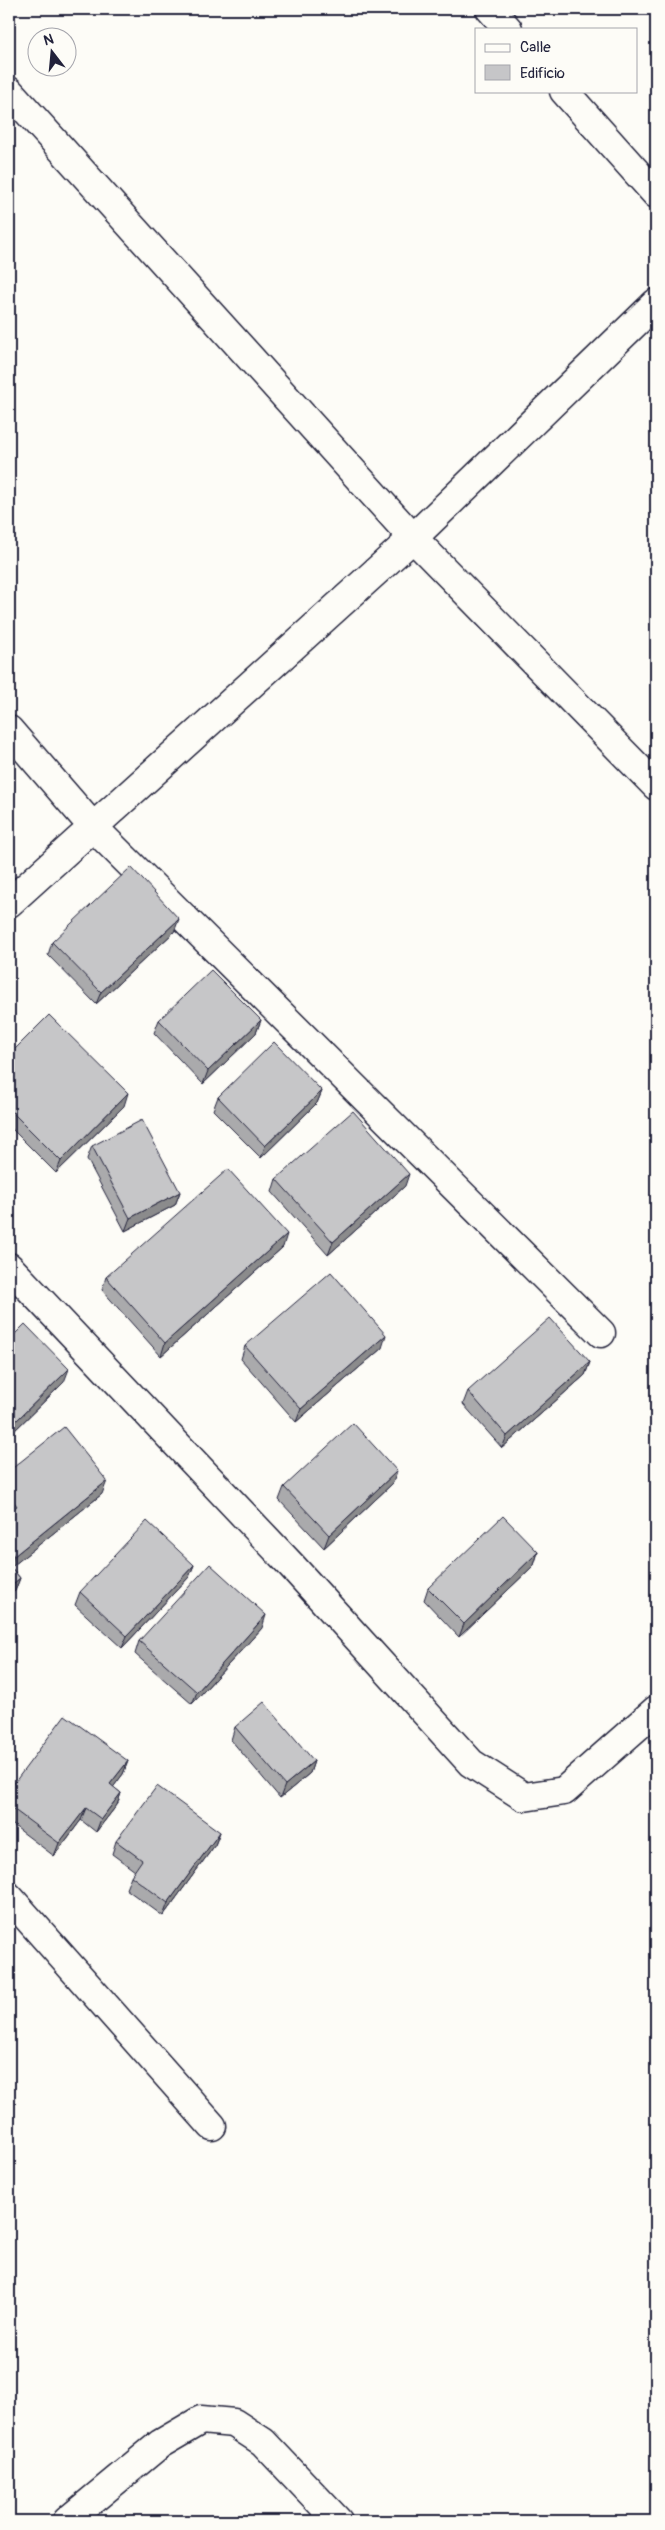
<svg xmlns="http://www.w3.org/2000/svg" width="665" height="2530" font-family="Pangolin,sans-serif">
  <rect width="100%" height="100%" fill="#fdfcf7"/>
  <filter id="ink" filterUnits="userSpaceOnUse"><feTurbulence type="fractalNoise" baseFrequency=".02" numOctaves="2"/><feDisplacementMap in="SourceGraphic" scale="10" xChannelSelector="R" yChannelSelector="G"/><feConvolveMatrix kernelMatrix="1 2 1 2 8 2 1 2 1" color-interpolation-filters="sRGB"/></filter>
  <g filter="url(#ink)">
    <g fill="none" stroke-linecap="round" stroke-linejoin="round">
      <g stroke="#22223b" stroke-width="31">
        <path id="minor" d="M 490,9 L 508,29
          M 9,91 L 413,538 L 656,786
          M 564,91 L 656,194
          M 9,730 L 93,827 L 601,1333
          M 9,903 L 413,538 L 656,303
          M 9,1267 L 292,1566 L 471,1763 L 524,1797 L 564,1791 L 656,1710
          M 9,1897 L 212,2126
          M 67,2521 L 160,2444 L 201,2420 L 234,2423 L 263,2442 L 338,2521"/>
      </g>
      <use href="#minor" stroke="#fdfcf7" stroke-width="28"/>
    </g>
    <path fill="#aaaaac" stroke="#22223b" d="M 174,932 L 96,1004 L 48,955 L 52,942 Z
      M 159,1020 L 261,1020 L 256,1033 L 203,1084 L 154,1033 Z
      M 9,1055 L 124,1106 L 56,1173 L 9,1126 Z
      M 322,1091 L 317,1103 L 261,1158 L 213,1110 L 218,1097 Z
      M 92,1146 L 180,1192 L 175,1205 L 125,1231 L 87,1159 Z
      M 276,1179 L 405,1186 L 328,1255 L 272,1192 Z
      M 283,1247 L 161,1356 L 102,1290 L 106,1277 Z
      M 9,1340 L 64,1382 L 10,1435 L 9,1434 Z
      M 245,1346 L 382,1348 L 296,1422 L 241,1359 Z
      M 590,1362 L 585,1375 L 502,1448 L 463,1404 L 468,1391 Z
      M 9,1471 L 102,1494 L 11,1567 L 20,1578 L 15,1591 L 9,1596 Z
      M 393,1483 L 324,1548 L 279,1500 L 284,1487 Z
      M 538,1552 L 534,1565 L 459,1637 L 424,1600 L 428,1588 Z
      M 194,1565 L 189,1577 L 122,1648 L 75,1605 L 80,1592 Z
      M 262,1628 L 192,1704 L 135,1654 L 139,1641 Z
      M 235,1727 L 314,1761 L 310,1773 L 280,1798 L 231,1740 Z
      M 128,1761 L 123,1774 L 113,1787 L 121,1793 L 117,1805 L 96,1832 L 81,1820 L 54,1856 L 9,1822 L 9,1790 Z
      M 220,1832 L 215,1845 L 163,1916 L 126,1889 L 131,1876 L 135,1871 L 112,1854 L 116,1841 Z"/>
    <path fill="#8b8b8c" stroke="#22223b" d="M 179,919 L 174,932 L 96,1004 L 101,992 Z
      M 261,1020 L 256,1033 L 203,1084 L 208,1071 Z
      M 322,1091 L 317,1103 L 261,1158 L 265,1146 Z
      M 128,1093 L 124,1106 L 56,1173 L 61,1161 Z
      M 409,1174 L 405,1186 L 328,1255 L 333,1242 Z
      M 180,1192 L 175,1205 L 125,1231 L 130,1218 Z
      M 287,1234 L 283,1247 L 161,1356 L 165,1343 Z
      M 386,1335 L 382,1348 L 296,1422 L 301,1409 Z
      M 590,1362 L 585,1375 L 502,1448 L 507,1436 Z
      M 69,1369 L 64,1382 L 10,1435 L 15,1422 Z
      M 397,1471 L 393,1483 L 324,1548 L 329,1535 Z
      M 107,1481 L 102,1494 L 9,1569 L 14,1556 Z
      M 538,1552 L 534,1565 L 459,1637 L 464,1624 Z
      M 194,1565 L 189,1577 L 122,1648 L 127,1636 Z
      M 20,1578 L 15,1591 L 9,1596 L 9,1587 Z
      M 266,1615 L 262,1628 L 192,1704 L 197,1692 Z
      M 128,1761 L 123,1774 L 106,1797 L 110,1784 Z
      M 314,1761 L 310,1773 L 280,1798 L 285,1785 Z
      M 121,1793 L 117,1805 L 96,1832 L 101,1819 Z
      M 86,1808 L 81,1820 L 54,1856 L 59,1843 Z
      M 220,1832 L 215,1845 L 163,1916 L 168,1903 Z"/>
    <path fill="#c6c6c8" stroke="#22223b" d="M 131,867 L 179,919 L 101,992 L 52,942 Z
      M 211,970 L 261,1020 L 208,1071 L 159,1020 Z
      M 49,1015 L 128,1093 L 61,1161 L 9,1109 L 9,1055 Z
      M 274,1042 L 322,1091 L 265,1146 L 218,1097 Z
      M 353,1111 L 409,1174 L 333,1242 L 276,1179 Z
      M 142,1120 L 180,1192 L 130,1218 L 92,1146 Z
      M 228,1169 L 287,1234 L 165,1343 L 106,1277 Z
      M 331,1272 L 386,1335 L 301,1409 L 245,1346 Z
      M 550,1318 L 590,1362 L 507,1436 L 468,1391 Z
      M 25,1324 L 69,1369 L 15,1422 L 9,1416 L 9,1340 Z
      M 353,1423 L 397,1471 L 329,1535 L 284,1487 Z
      M 64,1427 L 107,1481 L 14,1556 L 9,1549 L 9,1512 L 17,1506 L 9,1495 L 9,1471 Z
      M 503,1516 L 538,1552 L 464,1624 L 428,1588 Z
      M 147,1521 L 194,1565 L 127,1636 L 80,1592 Z
      M 210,1564 L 266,1615 L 197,1692 L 139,1641 Z
      M 9,1565 L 20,1578 L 9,1587 Z
      M 264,1702 L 314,1761 L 285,1785 L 235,1727 Z
      M 65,1715 L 128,1761 L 110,1784 L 121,1793 L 101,1819 L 86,1808 L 59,1843 L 9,1806 L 9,1790 Z
      M 157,1786 L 220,1832 L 168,1903 L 131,1876 L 142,1860 L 116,1841 Z"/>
  </g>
  <rect width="665" height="2530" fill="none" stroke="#fdfcf7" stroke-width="30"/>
  <rect x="15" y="15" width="635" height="2500" fill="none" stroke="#22223b" stroke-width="2" filter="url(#ink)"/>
  <rect x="475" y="28" width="162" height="65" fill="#fdfcf7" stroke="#a5a5ac"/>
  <rect x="485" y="44" width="25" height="8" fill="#fdfcf7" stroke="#a5a5ac"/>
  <text x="520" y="52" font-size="15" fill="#22223b">Calle</text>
  <rect x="485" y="65" width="25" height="15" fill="#c6c6c8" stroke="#a5a5ac"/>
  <text x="520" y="78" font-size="15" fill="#22223b">Edificio</text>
  <g transform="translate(52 52) rotate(344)"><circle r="24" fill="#fdfcf7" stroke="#a5a5ac"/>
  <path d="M0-4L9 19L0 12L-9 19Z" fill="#22223b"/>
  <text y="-8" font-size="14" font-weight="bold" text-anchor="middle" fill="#22223b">N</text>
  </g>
</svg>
